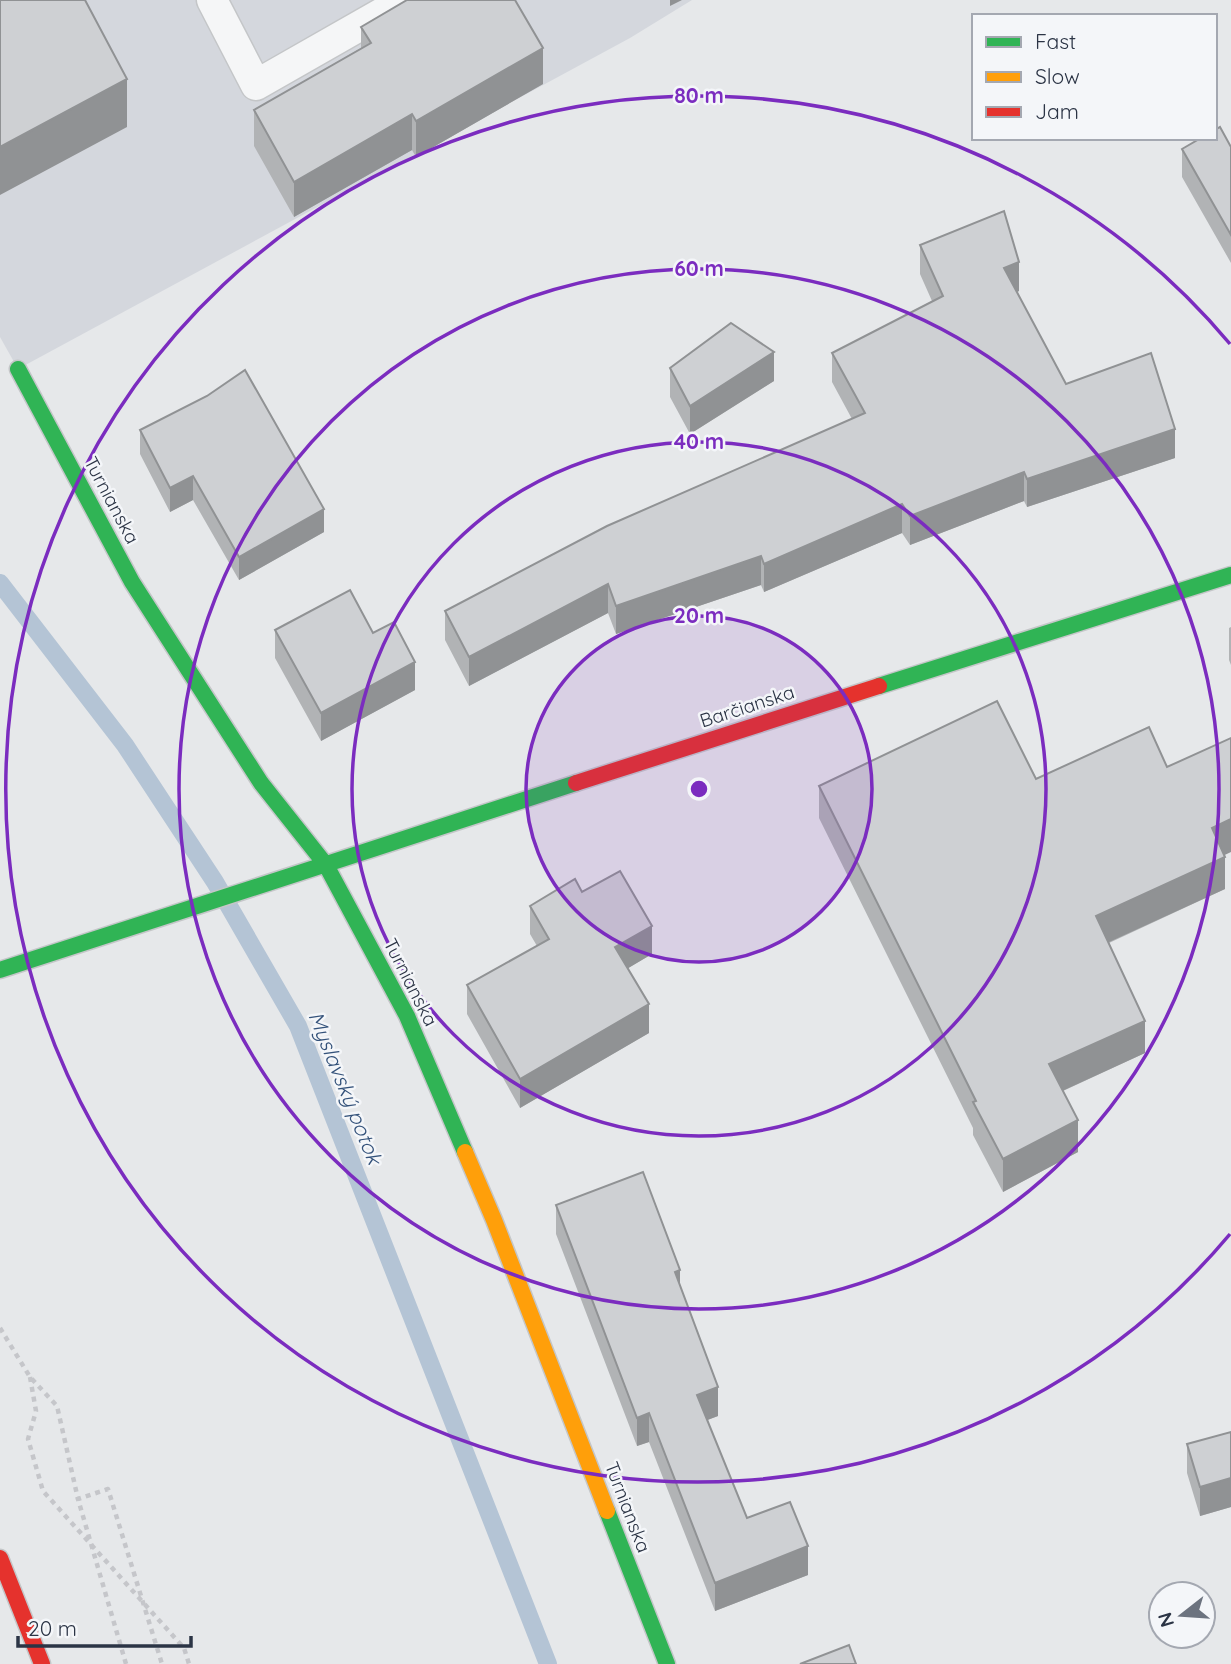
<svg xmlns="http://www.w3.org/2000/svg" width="1231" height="1664" font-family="Quicksand,sans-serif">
  <rect width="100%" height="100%" fill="#e6e8ea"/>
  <path fill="#d4d7dd" d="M 0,0 L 692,0 L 630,38 L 18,369 L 0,337 Z"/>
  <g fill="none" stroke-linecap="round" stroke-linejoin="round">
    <path stroke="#b4c4d5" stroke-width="18" d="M 0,583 L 125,745 L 215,882 L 298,1026 L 548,1664"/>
    <g stroke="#c4c6c8" stroke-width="33">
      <path id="lane" d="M 212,0 L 256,85 L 405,0"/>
    </g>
    <g stroke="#c4c6c8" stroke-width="19">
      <path id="fast" d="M 18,369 L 132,582 L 261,783 L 326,865 L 407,1016 L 465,1152
        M 879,686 L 1231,575
        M 0,970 L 576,783
        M 607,1511 L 667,1664"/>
    </g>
    <g stroke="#c4c6c8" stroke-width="19">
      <path id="slow" d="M 465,1152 L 494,1220 L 607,1511"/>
    </g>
    <g stroke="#c4c6c8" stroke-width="19">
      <path id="jam" d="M 576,783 L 879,686
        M 0,1558 L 42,1664"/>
    </g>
    <path stroke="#c5c6ca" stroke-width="4.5" stroke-dasharray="5 5" stroke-linecap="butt" d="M 0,1328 L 30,1377 L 57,1406 L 78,1499
      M 30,1377 L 36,1411 L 28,1439 L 43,1491 L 184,1648 L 189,1664"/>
    <use href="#lane" stroke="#f5f6f7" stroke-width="30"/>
    <use href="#fast" stroke="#30b455" stroke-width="16"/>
    <use href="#slow" stroke="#ff9f0a" stroke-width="16"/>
    <use href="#jam" stroke="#e5322d" stroke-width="16"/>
    <path stroke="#c5c6ca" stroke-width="4.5" stroke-dasharray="5 5" stroke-linecap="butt" d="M 126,1664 L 78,1499 L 108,1489 L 162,1664"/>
  </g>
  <path fill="#b1b3b5" d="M 361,27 L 543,84 L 416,157 L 412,150 L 294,217 L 254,146 L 254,110 L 361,48 Z
    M 1231,147 L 1231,263 L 1182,177 L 1182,149 Z
    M 920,245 L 1019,291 L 1017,292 L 1066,384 L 1175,458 L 1027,507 L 1024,501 L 910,545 L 902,533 L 764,592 L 761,585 L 616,634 L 608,613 L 469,686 L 445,640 L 445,611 L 852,419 L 832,382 L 832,353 L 932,301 L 920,274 Z
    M 670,368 L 774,381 L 690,434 L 670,397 Z
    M 140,430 L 324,532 L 239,580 L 193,500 L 170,512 L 140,454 Z
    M 1231,627 L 1231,665 L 1229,660 L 1229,628 Z
    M 275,630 L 415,690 L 321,741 L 275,658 Z
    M 1167,767 L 1224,855 L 1225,889 L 1109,943 L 1145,1053 L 1063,1091 L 1078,1152 L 1003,1192 L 973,1135 L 973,1128 L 819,818 L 819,786 L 1036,779 Z
    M 582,892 L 652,954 L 628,968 L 649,1033 L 520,1108 L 467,1014 L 467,985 L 537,946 L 530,934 L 530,906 Z
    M 556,1205 L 680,1285 L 718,1416 L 707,1420 L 747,1518 L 808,1575 L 715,1611 L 649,1442 L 637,1446 L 556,1234 Z
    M 1231,1432 L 1231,1507 L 1200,1516 L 1187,1473 L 1187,1444 Z"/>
  <path fill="#909294" d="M 670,0 L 682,0 L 670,6 Z
    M 543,48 L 543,84 L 416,157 L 416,121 Z
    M 127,79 L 127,127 L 0,195 L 0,147 Z
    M 412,114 L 412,150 L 294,217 L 294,182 Z
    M 1019,262 L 1019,291 L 1004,297 L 1004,268 Z
    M 774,352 L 774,381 L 690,434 L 690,406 Z
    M 1175,429 L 1175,458 L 1027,507 L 1027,479 Z
    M 1024,472 L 1024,501 L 910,545 L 910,516 Z
    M 193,476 L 193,500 L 170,512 L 170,488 Z
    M 902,504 L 902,533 L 764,592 L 764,564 Z
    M 324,509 L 324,532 L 239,580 L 239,557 Z
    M 761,556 L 761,585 L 616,634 L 616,606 Z
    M 608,584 L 608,613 L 469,686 L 469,657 Z
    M 415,662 L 415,690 L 321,741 L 321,713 Z
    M 1231,819 L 1231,852 L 1212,861 L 1212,828 Z
    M 1225,857 L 1225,889 L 1096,948 L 1096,916 Z
    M 652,926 L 652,954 L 615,976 L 615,947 Z
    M 649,1004 L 649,1033 L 520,1108 L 520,1079 Z
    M 1145,1021 L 1145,1053 L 1049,1097 L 1049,1064 Z
    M 1078,1120 L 1078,1152 L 1003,1192 L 1003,1159 Z
    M 680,1270 L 680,1299 L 675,1272 Z
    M 718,1387 L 718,1416 L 697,1424 L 697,1395 Z
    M 649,1413 L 649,1442 L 637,1446 L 637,1418 Z
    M 1231,1478 L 1231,1507 L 1200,1516 L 1200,1487 Z
    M 808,1546 L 808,1575 L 715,1611 L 715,1583 Z"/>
  <path fill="#ced0d3" stroke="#909294" stroke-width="2" d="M 0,0 L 85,0 L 127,79 L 0,147 Z
    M 407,0 L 515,0 L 543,48 L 416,121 L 412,114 L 294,182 L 254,110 L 371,43 L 361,27 Z
    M 1220,127 L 1231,147 L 1231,235 L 1182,149 L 1201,138 L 1215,138 L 1215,130 Z
    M 1004,211 L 1019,262 L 1004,268 L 1066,384 L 1151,353 L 1175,429 L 1027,479 L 1024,472 L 910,516 L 902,504 L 764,564 L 761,556 L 616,606 L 608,584 L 469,657 L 445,611 L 607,526 L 865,413 L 832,353 L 943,296 L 920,245 Z
    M 731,323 L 774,352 L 690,406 L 670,368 Z
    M 245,370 L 324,509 L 239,557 L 193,476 L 170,488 L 140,430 L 207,396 Z
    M 350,590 L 373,633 L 394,622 L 415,662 L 321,713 L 275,630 Z
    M 997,701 L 1036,779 L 1149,727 L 1167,767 L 1231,738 L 1231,819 L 1212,828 L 1225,857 L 1096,916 L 1145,1021 L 1049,1064 L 1078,1120 L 1003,1159 L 973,1102 L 976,1101 L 819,786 Z
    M 620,871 L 652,926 L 615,947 L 649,1004 L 520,1079 L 467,985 L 549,939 L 530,906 L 575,879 L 582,892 Z
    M 643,1172 L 680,1270 L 675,1272 L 718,1387 L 697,1395 L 747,1518 L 790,1502 L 808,1546 L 715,1583 L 649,1413 L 637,1418 L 556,1205 Z
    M 1231,1432 L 1231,1478 L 1200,1487 L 1187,1444 Z
    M 849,1645 L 856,1664 L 800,1664 Z"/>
  <circle cx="699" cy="789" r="173" fill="#7b2cbf" fill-opacity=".12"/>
  <g fill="none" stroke="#7b2cbf" stroke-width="3.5">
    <circle cx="699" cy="789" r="173"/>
    <circle cx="699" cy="789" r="347"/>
    <circle cx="699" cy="789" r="520"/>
    <path d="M1230 1234A693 693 0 1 1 1230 344"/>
  </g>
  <g text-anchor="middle" stroke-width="5" stroke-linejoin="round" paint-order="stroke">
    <g font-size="19" fill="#2b3445" stroke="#f4f6f9">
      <text transform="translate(112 500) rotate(62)" y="7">Turnianska</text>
      <text transform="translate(747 706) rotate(-18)" y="7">Barčianska</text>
      <text transform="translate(411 982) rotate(63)" y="7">Turnianska</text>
      <text transform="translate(628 1507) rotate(69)" y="7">Turnianska</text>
    </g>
    <g font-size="21" font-style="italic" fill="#34527a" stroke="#f4f6f9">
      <text transform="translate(345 1088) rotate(68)" y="7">Myslavský potok</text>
    </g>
  </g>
  <circle cx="699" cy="789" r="10" fill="#7b2cbf" stroke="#f4f6f9" stroke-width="3.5"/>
  <g font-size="21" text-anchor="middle" font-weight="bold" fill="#7b2cbf" stroke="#f4f6f9" stroke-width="5" stroke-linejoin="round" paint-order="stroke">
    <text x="699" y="103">80 m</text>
    <text x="699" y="276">60 m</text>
    <text x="699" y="449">40 m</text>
    <text x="699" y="623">20 m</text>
  </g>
  <rect x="972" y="14" width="245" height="126" fill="#f4f6f9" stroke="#a4a8b1" stroke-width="2"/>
  <rect x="986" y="37" width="35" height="10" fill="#30b455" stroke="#a4a8b1" stroke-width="2"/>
  <text x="1035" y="49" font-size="21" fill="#2b3445">Fast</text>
  <rect x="986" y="72" width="35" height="10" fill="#ff9f0a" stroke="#a4a8b1" stroke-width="2"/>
  <text x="1035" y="84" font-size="21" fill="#2b3445">Slow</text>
  <rect x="986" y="107" width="35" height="10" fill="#e5322d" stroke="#a4a8b1" stroke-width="2"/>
  <text x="1035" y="119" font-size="21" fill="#2b3445">Jam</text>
  <g transform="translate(1182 1615) rotate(253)"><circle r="33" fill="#f4f6f9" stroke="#a4a8b1" stroke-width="2"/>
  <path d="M0-5L12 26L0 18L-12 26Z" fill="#6c737f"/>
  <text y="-10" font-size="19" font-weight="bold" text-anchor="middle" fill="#2b3445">N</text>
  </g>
  <path d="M18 1636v10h173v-10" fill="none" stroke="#2b3445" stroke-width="3.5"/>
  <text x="28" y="1636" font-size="21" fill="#2b3445" stroke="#f4f6f9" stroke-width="5" paint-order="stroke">20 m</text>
</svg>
